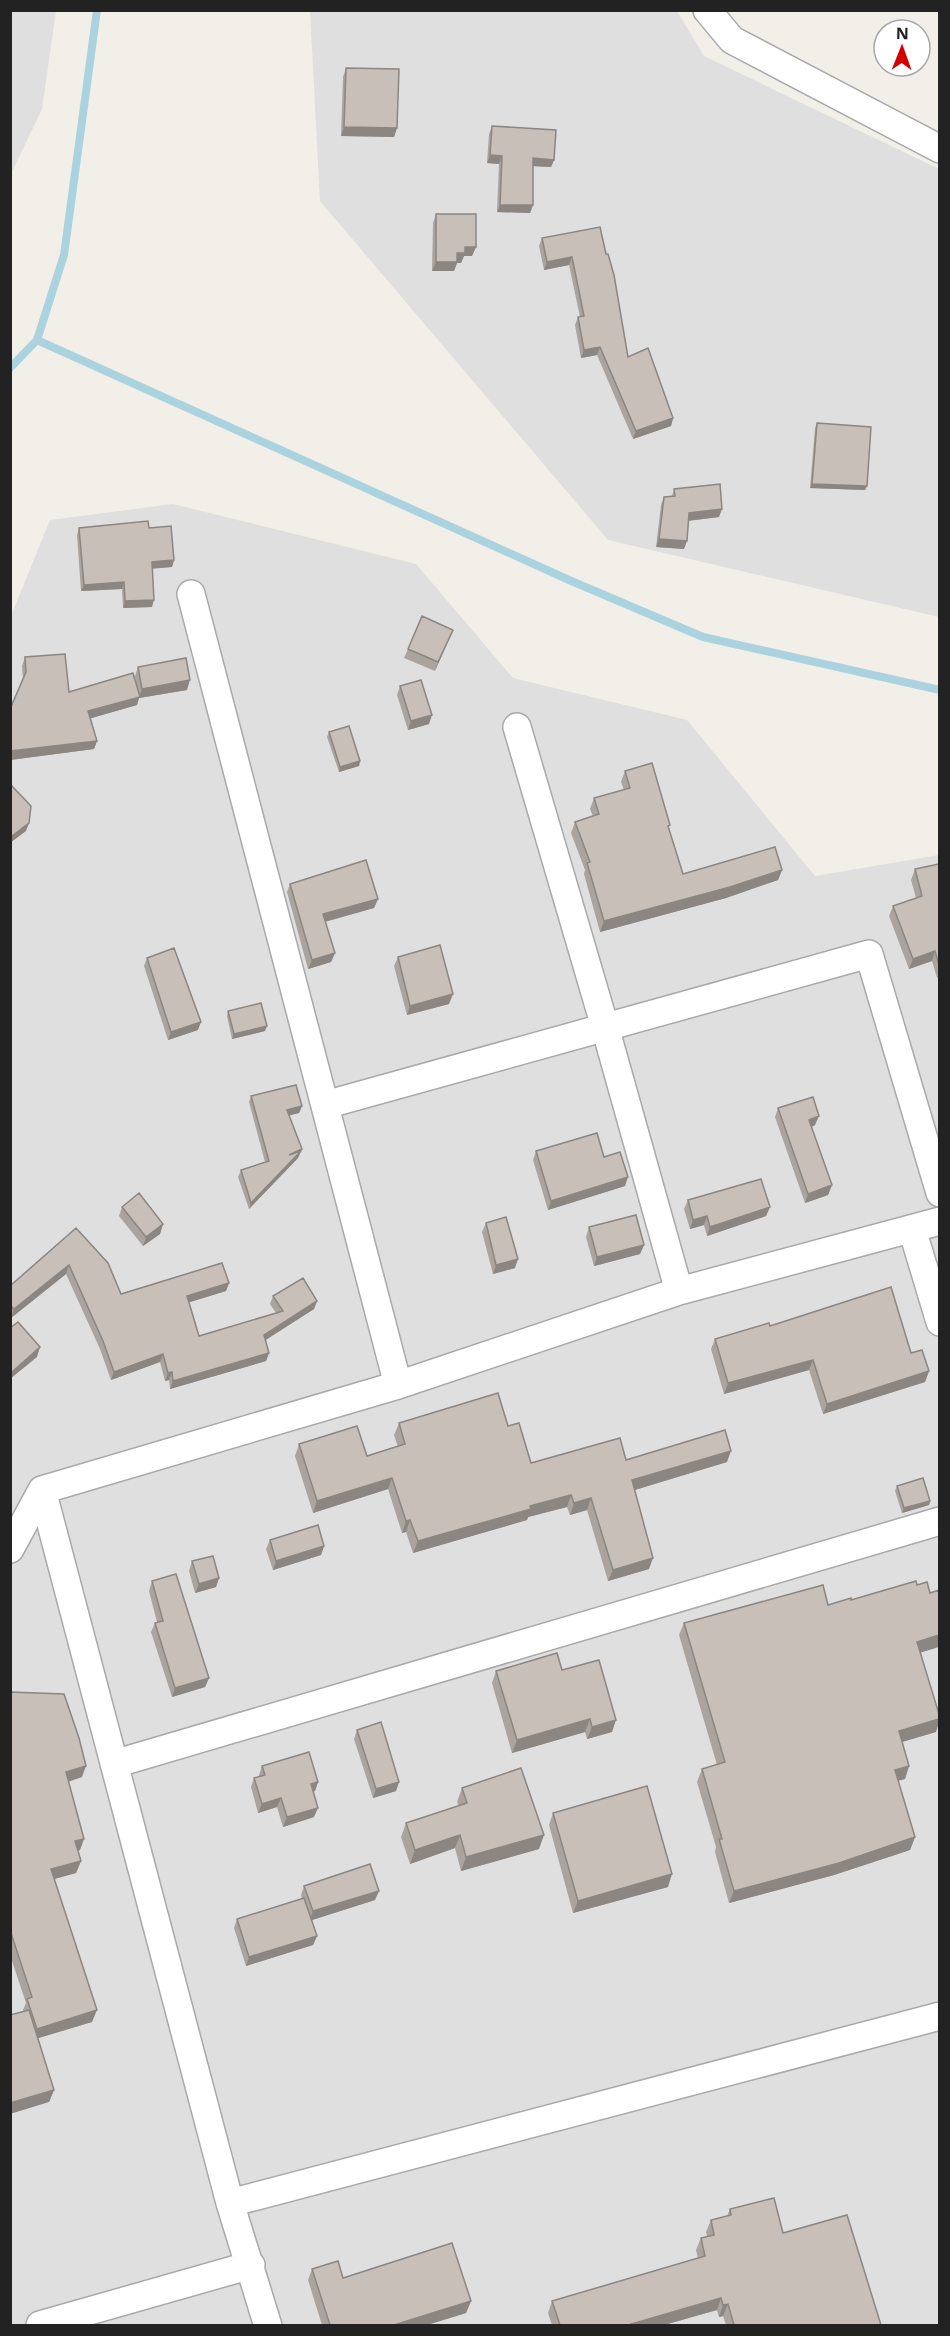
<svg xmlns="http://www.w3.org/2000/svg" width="950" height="2336" font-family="'Noto Sans',sans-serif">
  <rect width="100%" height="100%" fill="#f2efe9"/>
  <path fill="#e0dfdf" d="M 11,10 L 56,11 L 42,109 L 11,174 Z
    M 310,11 L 677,11 L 704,56 L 939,169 L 939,617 L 608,540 L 320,201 Z
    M 173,504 L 416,564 L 513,678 L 687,720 L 815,876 L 939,855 L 939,2325 L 11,2326 L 11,616 L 50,520 Z"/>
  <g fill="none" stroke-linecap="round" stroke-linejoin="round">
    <path stroke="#aad3df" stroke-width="8" d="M 37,340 L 569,580 L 703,637 L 940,690
      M 10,368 L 37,340 L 64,255 L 97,10"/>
    <g stroke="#a9a9a9" stroke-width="30">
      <path id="minor" d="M 707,10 L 732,40 L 940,149
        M 191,594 L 398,1385
        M 517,727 L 605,1027 L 679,1291
        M 325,1105 L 869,954 L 940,1193
        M 912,1229 L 940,1322
        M 42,1490 L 230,2203 L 268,2326
        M 10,1549 L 42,1490 L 398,1385 L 679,1291 L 940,1221
        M 114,1764 L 940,1521
        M 230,2203 L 940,2016
        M 40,2325 L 251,2265"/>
    </g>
    <use href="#minor" stroke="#fff" stroke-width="27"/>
  </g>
  <path fill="#aba49e" d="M 346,68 L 397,128 L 394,137 L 341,136 L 343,77 Z
    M 492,126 L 554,160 L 551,167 L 533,166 L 533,205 L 530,213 L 497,212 L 499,164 L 487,163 L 489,134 Z
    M 436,214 L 476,247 L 472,256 L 464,256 L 461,263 L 457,263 L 454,271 L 432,271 L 433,223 Z
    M 600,227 L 628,357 L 673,418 L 671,426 L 633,439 L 597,355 L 581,358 L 575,325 L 578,317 L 580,317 L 569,265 L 544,270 L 539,246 L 542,238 Z
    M 817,423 L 867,486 L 865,490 L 810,488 L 815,428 Z
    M 674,489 L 719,517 L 688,521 L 684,549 L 656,547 L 661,505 L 664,497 L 672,496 Z
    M 79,528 L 149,528 L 174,560 L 172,567 L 153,568 L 152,607 L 123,608 L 122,589 L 81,591 L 77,535 Z
    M 449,639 L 435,671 L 404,658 L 408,649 Z
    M 25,657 L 69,692 L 136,685 L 135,676 L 138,667 L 187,690 L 139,698 L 137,705 L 91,718 L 97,741 L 94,749 L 10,760 L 10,709 L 23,680 L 22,666 Z
    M 400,686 L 429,724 L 408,730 L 397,695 Z
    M 329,732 L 360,761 L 359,766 L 339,772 L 327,737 Z
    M 625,771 L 669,829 L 683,874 L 782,870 L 778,880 L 726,898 L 600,932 L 584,874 L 585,870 L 571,833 L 575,822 L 593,816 L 590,809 L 594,798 L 624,790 L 621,782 Z
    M 939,864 L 939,977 L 937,978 L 932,961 L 909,969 L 889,916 L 893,906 L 916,898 L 911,880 L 915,869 Z
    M 290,884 L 378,899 L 374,908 L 325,922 L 335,953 L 331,962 L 308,969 L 287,892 Z
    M 398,957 L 449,1004 L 407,1015 L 394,966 Z
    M 147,958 L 198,1030 L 168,1040 L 144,966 Z
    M 228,1011 L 265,1031 L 232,1039 L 227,1016 Z
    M 251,1096 L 302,1106 L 299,1113 L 289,1115 L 302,1149 L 298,1158 L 249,1209 L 238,1177 L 241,1170 L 265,1162 L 249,1102 Z
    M 778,1108 L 815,1125 L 812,1127 L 832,1185 L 828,1195 L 805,1203 L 775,1117 Z
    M 536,1151 L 604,1157 L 625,1186 L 548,1210 L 533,1160 Z
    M 688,1200 L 770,1207 L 766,1216 L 707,1236 L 704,1225 L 690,1229 L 684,1209 Z
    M 122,1207 L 163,1224 L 160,1234 L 143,1246 L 119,1216 Z
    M 486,1223 L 515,1268 L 493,1274 L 482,1232 Z
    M 589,1227 L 644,1245 L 640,1254 L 594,1266 L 586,1237 Z
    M 76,1228 L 121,1294 L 229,1283 L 226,1291 L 189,1302 L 199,1336 L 276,1313 L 270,1304 L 273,1296 L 317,1301 L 314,1309 L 265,1340 L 269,1353 L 266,1361 L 170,1389 L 169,1380 L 165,1381 L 160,1362 L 111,1380 L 100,1349 L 66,1274 L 11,1318 L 10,1317 L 10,1286 Z
    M 770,1326 L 911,1353 L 929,1371 L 925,1382 L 823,1414 L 809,1370 L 724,1394 L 711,1349 L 715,1339 Z
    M 399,1423 L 508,1426 L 531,1463 L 626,1460 L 727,1462 L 635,1490 L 649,1569 L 608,1581 L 587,1510 L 570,1515 L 567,1507 L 528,1517 L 527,1520 L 413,1553 L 406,1532 L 402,1533 L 388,1489 L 313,1513 L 295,1456 L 299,1444 L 367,1456 L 398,1447 L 394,1435 Z
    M 897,1486 L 930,1501 L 929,1505 L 902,1513 L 895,1491 Z
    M 270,1540 L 324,1546 L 321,1555 L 273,1570 L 266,1549 Z
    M 192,1561 L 219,1578 L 216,1587 L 195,1593 L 189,1571 Z
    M 152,1581 L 209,1678 L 205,1687 L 172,1697 L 151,1632 L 155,1623 L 157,1622 L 149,1591 Z
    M 851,1600 L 921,1652 L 936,1732 L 902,1742 L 909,1766 L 905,1779 L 898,1780 L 915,1837 L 910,1850 L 834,1875 L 729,1903 L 715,1852 L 716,1847 L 697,1782 L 702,1769 L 717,1765 L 679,1635 L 684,1623 L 828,1605 Z
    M 562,1670 L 612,1732 L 587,1739 L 585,1732 L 512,1753 L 492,1683 L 496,1671 Z
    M 10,1692 L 82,1777 L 68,1781 L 80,1850 L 78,1851 L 81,1861 L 76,1873 L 54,1879 L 92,2022 L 38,2038 L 54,2090 L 49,2102 L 23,2010 L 26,2003 L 10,1955 Z
    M 357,1730 L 399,1782 L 396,1791 L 373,1798 L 354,1739 Z
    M 262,1766 L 318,1782 L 315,1791 L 313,1792 L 314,1817 L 283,1827 L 277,1807 L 258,1813 L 251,1787 L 254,1778 L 259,1777 L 259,1775 Z
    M 462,1788 L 539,1849 L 461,1871 L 455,1848 L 410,1864 L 401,1837 L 406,1823 L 459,1806 L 457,1802 Z
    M 553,1813 L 668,1887 L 573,1913 L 549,1825 Z
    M 304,1886 L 375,1900 L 312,1920 L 317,1936 L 313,1945 L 246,1966 L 234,1928 L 237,1919 L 302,1899 L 301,1895 Z
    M 730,2209 L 783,2233 L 881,2325 L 726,2325 L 723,2316 L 719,2317 L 717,2310 L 664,2325 L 552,2325 L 548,2313 L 552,2301 L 698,2258 L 696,2250 L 701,2238 L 707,2236 L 706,2232 L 711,2220 L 727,2216 Z
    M 312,2269 L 343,2278 L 471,2301 L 466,2313 L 427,2325 L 322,2325 L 308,2280 Z"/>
  <path fill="#8b8681" d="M 344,127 L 397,128 L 394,137 L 341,136 Z
    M 490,155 L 502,156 L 499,164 L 487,163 Z
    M 533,158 L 554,160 L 551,167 L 531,166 Z
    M 500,205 L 533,205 L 530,213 L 497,212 Z
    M 465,247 L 476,247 L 472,256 L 464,256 L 461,263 L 457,263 L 454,271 L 432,271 L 436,262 L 457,253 Z
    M 572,257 L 569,265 L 544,270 L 547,262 Z
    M 600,347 L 597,355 L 581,358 L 584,350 Z
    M 673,418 L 671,426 L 633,439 L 636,431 Z
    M 812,484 L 867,486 L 865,490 L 810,488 Z
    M 722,509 L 719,517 L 686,521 L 689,513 Z
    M 659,539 L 687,541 L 684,549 L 656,547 Z
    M 174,560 L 172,567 L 150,569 L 152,562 Z
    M 124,582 L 122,589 L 81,591 L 84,585 Z
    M 154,600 L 152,607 L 123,608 L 125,601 Z
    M 453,630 L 449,639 L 435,671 L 438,662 Z
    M 190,680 L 187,690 L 139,698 L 137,705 L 85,720 L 88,711 L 139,697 L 142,689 Z
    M 432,715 L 429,724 L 408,730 L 411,721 Z
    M 97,741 L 94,749 L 10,760 L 10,751 Z
    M 360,761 L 359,766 L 339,772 L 340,767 Z
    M 29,823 L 26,831 L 10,843 L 12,836 Z
    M 782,870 L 778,880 L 726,898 L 600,932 L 604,921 Z
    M 378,899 L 374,908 L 320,923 L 323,914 Z
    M 935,951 L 932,961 L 909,969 L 913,959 Z
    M 335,953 L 331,962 L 308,969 L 312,960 Z
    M 453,994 L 449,1004 L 407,1015 L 410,1006 Z
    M 201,1022 L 198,1030 L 168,1040 L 171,1032 Z
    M 267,1026 L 265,1031 L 232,1039 L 234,1034 Z
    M 302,1106 L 299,1113 L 284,1117 L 287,1110 Z
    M 819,1116 L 815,1125 L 806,1129 L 809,1120 Z
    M 302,1149 L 298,1158 L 249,1209 L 251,1203 L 289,1155 Z
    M 628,1177 L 625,1186 L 548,1210 L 551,1201 Z
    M 832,1185 L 828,1195 L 805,1203 L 808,1194 Z
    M 770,1207 L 766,1216 L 707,1236 L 710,1227 Z
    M 707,1216 L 704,1225 L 690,1229 L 693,1220 Z
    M 163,1224 L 160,1234 L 143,1246 L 146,1237 Z
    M 644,1245 L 640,1254 L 594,1266 L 597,1257 Z
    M 518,1259 L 515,1268 L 493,1274 L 496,1265 Z
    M 69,1265 L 66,1274 L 11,1318 L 14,1309 Z
    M 229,1283 L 226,1291 L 184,1304 L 187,1296 Z
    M 317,1301 L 314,1309 L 261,1343 L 264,1335 Z
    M 40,1347 L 37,1357 L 10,1379 L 12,1372 Z
    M 269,1353 L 266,1361 L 170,1389 L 173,1381 Z
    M 163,1354 L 160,1362 L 111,1380 L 114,1372 Z
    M 813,1360 L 809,1370 L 724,1394 L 728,1383 Z
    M 929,1371 L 925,1382 L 823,1414 L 827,1404 Z
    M 172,1372 L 169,1380 L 165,1381 L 168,1373 Z
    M 731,1451 L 727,1462 L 628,1492 L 632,1480 Z
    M 392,1478 L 388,1489 L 313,1513 L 317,1501 Z
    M 571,1495 L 567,1507 L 528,1517 L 527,1520 L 413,1553 L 418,1541 L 530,1506 Z
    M 591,1498 L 587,1510 L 570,1515 L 574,1503 Z
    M 930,1501 L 929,1505 L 902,1513 L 904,1508 Z
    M 410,1520 L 406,1532 L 402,1533 L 406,1521 Z
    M 324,1546 L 321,1555 L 273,1570 L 276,1561 Z
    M 653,1558 L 649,1569 L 608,1581 L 613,1570 Z
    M 219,1578 L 216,1587 L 195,1593 L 199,1584 Z
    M 939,1635 L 939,1647 L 913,1655 L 917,1642 Z
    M 209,1678 L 205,1687 L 172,1697 L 175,1688 Z
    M 590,1719 L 585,1732 L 512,1753 L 517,1740 Z
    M 939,1719 L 939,1723 L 936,1732 L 895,1744 L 899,1731 Z
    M 616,1720 L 612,1732 L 587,1739 L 592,1727 Z
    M 86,1766 L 82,1777 L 62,1784 L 66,1772 Z
    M 909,1766 L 905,1779 L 890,1783 L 895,1770 Z
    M 318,1782 L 315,1791 L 307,1793 L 311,1784 Z
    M 399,1782 L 396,1791 L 373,1798 L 376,1789 Z
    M 281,1798 L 277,1807 L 258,1813 L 262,1804 Z
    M 318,1808 L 314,1817 L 283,1827 L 287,1817 Z
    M 460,1835 L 455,1848 L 410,1864 L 415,1850 Z
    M 544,1835 L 539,1849 L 461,1871 L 466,1857 Z
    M 915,1837 L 910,1850 L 834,1875 L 729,1903 L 734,1891 Z
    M 84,1839 L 80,1850 L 71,1852 L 75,1841 Z
    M 81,1861 L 76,1873 L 47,1881 L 51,1869 Z
    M 672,1874 L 668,1887 L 573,1913 L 578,1901 Z
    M 379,1891 L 375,1900 L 309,1921 L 313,1911 Z
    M 317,1936 L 313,1945 L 246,1966 L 249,1957 Z
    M 97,2010 L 92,2022 L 32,2040 L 37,2029 Z
    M 54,2090 L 49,2102 L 10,2114 L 10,2103 Z
    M 721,2298 L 717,2310 L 664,2325 L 628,2325 Z
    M 471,2301 L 466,2313 L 427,2325 L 394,2325 Z
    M 728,2304 L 723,2316 L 719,2317 L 723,2305 Z"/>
  <path fill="#c7bfb8" stroke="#8b8681" stroke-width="1.5" d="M 346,68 L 399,69 L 397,128 L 344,127 Z
    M 492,126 L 556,130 L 554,160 L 533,158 L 533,205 L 500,205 L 502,156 L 490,155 Z
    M 436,214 L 476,214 L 476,247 L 465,247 L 465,253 L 457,253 L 457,262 L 436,262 Z
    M 600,227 L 606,254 L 608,254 L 614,275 L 628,357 L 648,348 L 673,418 L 636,431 L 600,347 L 584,350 L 578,317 L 584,316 L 572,257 L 547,262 L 542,238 Z
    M 817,423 L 871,427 L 867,486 L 812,484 Z
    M 720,484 L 722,509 L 689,513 L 687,541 L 659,539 L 664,497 L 675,496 L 674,489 Z
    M 148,521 L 149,528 L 171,526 L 174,560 L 152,562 L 154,600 L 125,601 L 124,582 L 84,585 L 79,528 Z
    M 422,616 L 453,630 L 438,662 L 408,649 Z
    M 65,654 L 69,692 L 133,673 L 140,697 L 88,711 L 97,741 L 10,751 L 10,709 L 26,672 L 25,657 Z
    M 186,658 L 190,680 L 142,689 L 138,667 Z
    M 421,680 L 432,715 L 411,721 L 400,686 Z
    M 349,726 L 360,761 L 340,767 L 329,732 Z
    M 652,763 L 670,825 L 668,826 L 683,874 L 775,847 L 782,870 L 730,887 L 604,921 L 587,863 L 590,862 L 575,822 L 599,814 L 594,798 L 630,788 L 625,771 Z
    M 11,785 L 31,806 L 29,823 L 12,836 L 10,831 Z
    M 366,860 L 378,899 L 323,914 L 335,953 L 312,960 L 290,884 Z
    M 939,864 L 939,965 L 935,951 L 913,959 L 893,906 L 922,896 L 915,869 Z
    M 440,945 L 453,994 L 410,1006 L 398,957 Z
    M 174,948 L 201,1022 L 171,1032 L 147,958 Z
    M 261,1003 L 267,1026 L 234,1034 L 228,1011 Z
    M 296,1085 L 302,1106 L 287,1110 L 302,1149 L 289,1155 L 301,1151 L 251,1203 L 241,1170 L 269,1161 L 251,1096 Z
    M 813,1097 L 819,1116 L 809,1120 L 832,1185 L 808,1194 L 778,1108 Z
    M 597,1133 L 604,1157 L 620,1152 L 628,1177 L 551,1201 L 536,1151 Z
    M 761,1179 L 770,1207 L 710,1227 L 707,1216 L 693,1220 L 688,1200 Z
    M 139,1193 L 163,1224 L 146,1237 L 122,1207 Z
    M 636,1215 L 644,1245 L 597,1257 L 589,1227 Z
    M 506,1217 L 518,1259 L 496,1265 L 486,1223 Z
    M 76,1228 L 108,1263 L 121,1294 L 222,1263 L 229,1283 L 187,1296 L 199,1336 L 283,1311 L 273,1296 L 303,1278 L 317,1301 L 264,1335 L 269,1353 L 173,1381 L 172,1372 L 168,1373 L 163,1354 L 114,1372 L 103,1341 L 69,1265 L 14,1309 L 10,1305 L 10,1286 Z
    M 891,1287 L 911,1353 L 922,1350 L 929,1371 L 827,1404 L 813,1360 L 728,1383 L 715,1339 L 769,1323 L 770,1326 Z
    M 18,1322 L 40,1347 L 12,1372 L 10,1370 L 10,1328 Z
    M 498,1393 L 508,1426 L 519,1423 L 531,1463 L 620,1438 L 626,1460 L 725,1430 L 731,1451 L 632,1480 L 653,1558 L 613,1570 L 591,1498 L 574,1503 L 571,1495 L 530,1506 L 531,1509 L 418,1541 L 410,1520 L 406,1521 L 392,1478 L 317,1501 L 299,1444 L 357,1426 L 367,1456 L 405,1444 L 399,1423 Z
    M 923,1478 L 930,1501 L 904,1508 L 897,1486 Z
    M 318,1525 L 324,1546 L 276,1561 L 270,1540 Z
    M 213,1556 L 219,1578 L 199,1584 L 192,1561 Z
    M 176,1574 L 209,1678 L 175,1688 L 155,1623 L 163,1621 L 152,1581 Z
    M 916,1581 L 917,1585 L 927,1582 L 930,1593 L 939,1590 L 939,1635 L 917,1642 L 939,1714 L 939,1719 L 899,1731 L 909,1766 L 895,1770 L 915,1837 L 839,1863 L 734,1891 L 719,1839 L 722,1839 L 702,1769 L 725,1762 L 684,1623 L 823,1585 L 828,1605 L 851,1598 L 851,1600 Z
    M 557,1653 L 562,1670 L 599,1660 L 616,1720 L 592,1727 L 590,1719 L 517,1740 L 496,1671 Z
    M 10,1692 L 64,1694 L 79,1738 L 86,1766 L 66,1772 L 84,1839 L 75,1841 L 81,1861 L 51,1869 L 97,2010 L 37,2029 L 27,1999 L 32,1997 L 10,1930 Z
    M 381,1722 L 399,1782 L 376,1789 L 357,1730 Z
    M 309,1752 L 318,1782 L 311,1784 L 318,1808 L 287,1817 L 281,1798 L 262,1804 L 254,1778 L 265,1775 L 262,1766 Z
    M 521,1768 L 544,1835 L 466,1857 L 460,1835 L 415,1850 L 406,1823 L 467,1803 L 462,1788 Z
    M 647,1786 L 672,1874 L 578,1901 L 553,1813 Z
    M 370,1864 L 379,1891 L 313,1911 L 304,1886 Z
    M 304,1898 L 317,1936 L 249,1957 L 237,1919 Z
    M 29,2010 L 54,2090 L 10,2103 L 10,2015 Z
    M 774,2198 L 783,2233 L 847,2215 L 881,2325 L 734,2325 L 728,2304 L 723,2305 L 721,2298 L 628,2325 L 560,2325 L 552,2301 L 705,2256 L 701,2238 L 714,2235 L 711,2220 L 731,2215 L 730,2209 Z
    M 452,2243 L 471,2301 L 394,2325 L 330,2325 L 312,2269 L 338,2261 L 343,2278 Z"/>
  <rect width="950" height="2336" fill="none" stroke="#222222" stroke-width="24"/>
  <g transform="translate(902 48) rotate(1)"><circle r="28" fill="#ffffff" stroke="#a7a7a7" stroke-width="1.5"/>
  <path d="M0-4.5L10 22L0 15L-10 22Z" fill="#d40000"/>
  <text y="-9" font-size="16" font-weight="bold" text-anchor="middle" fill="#222222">N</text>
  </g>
</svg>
